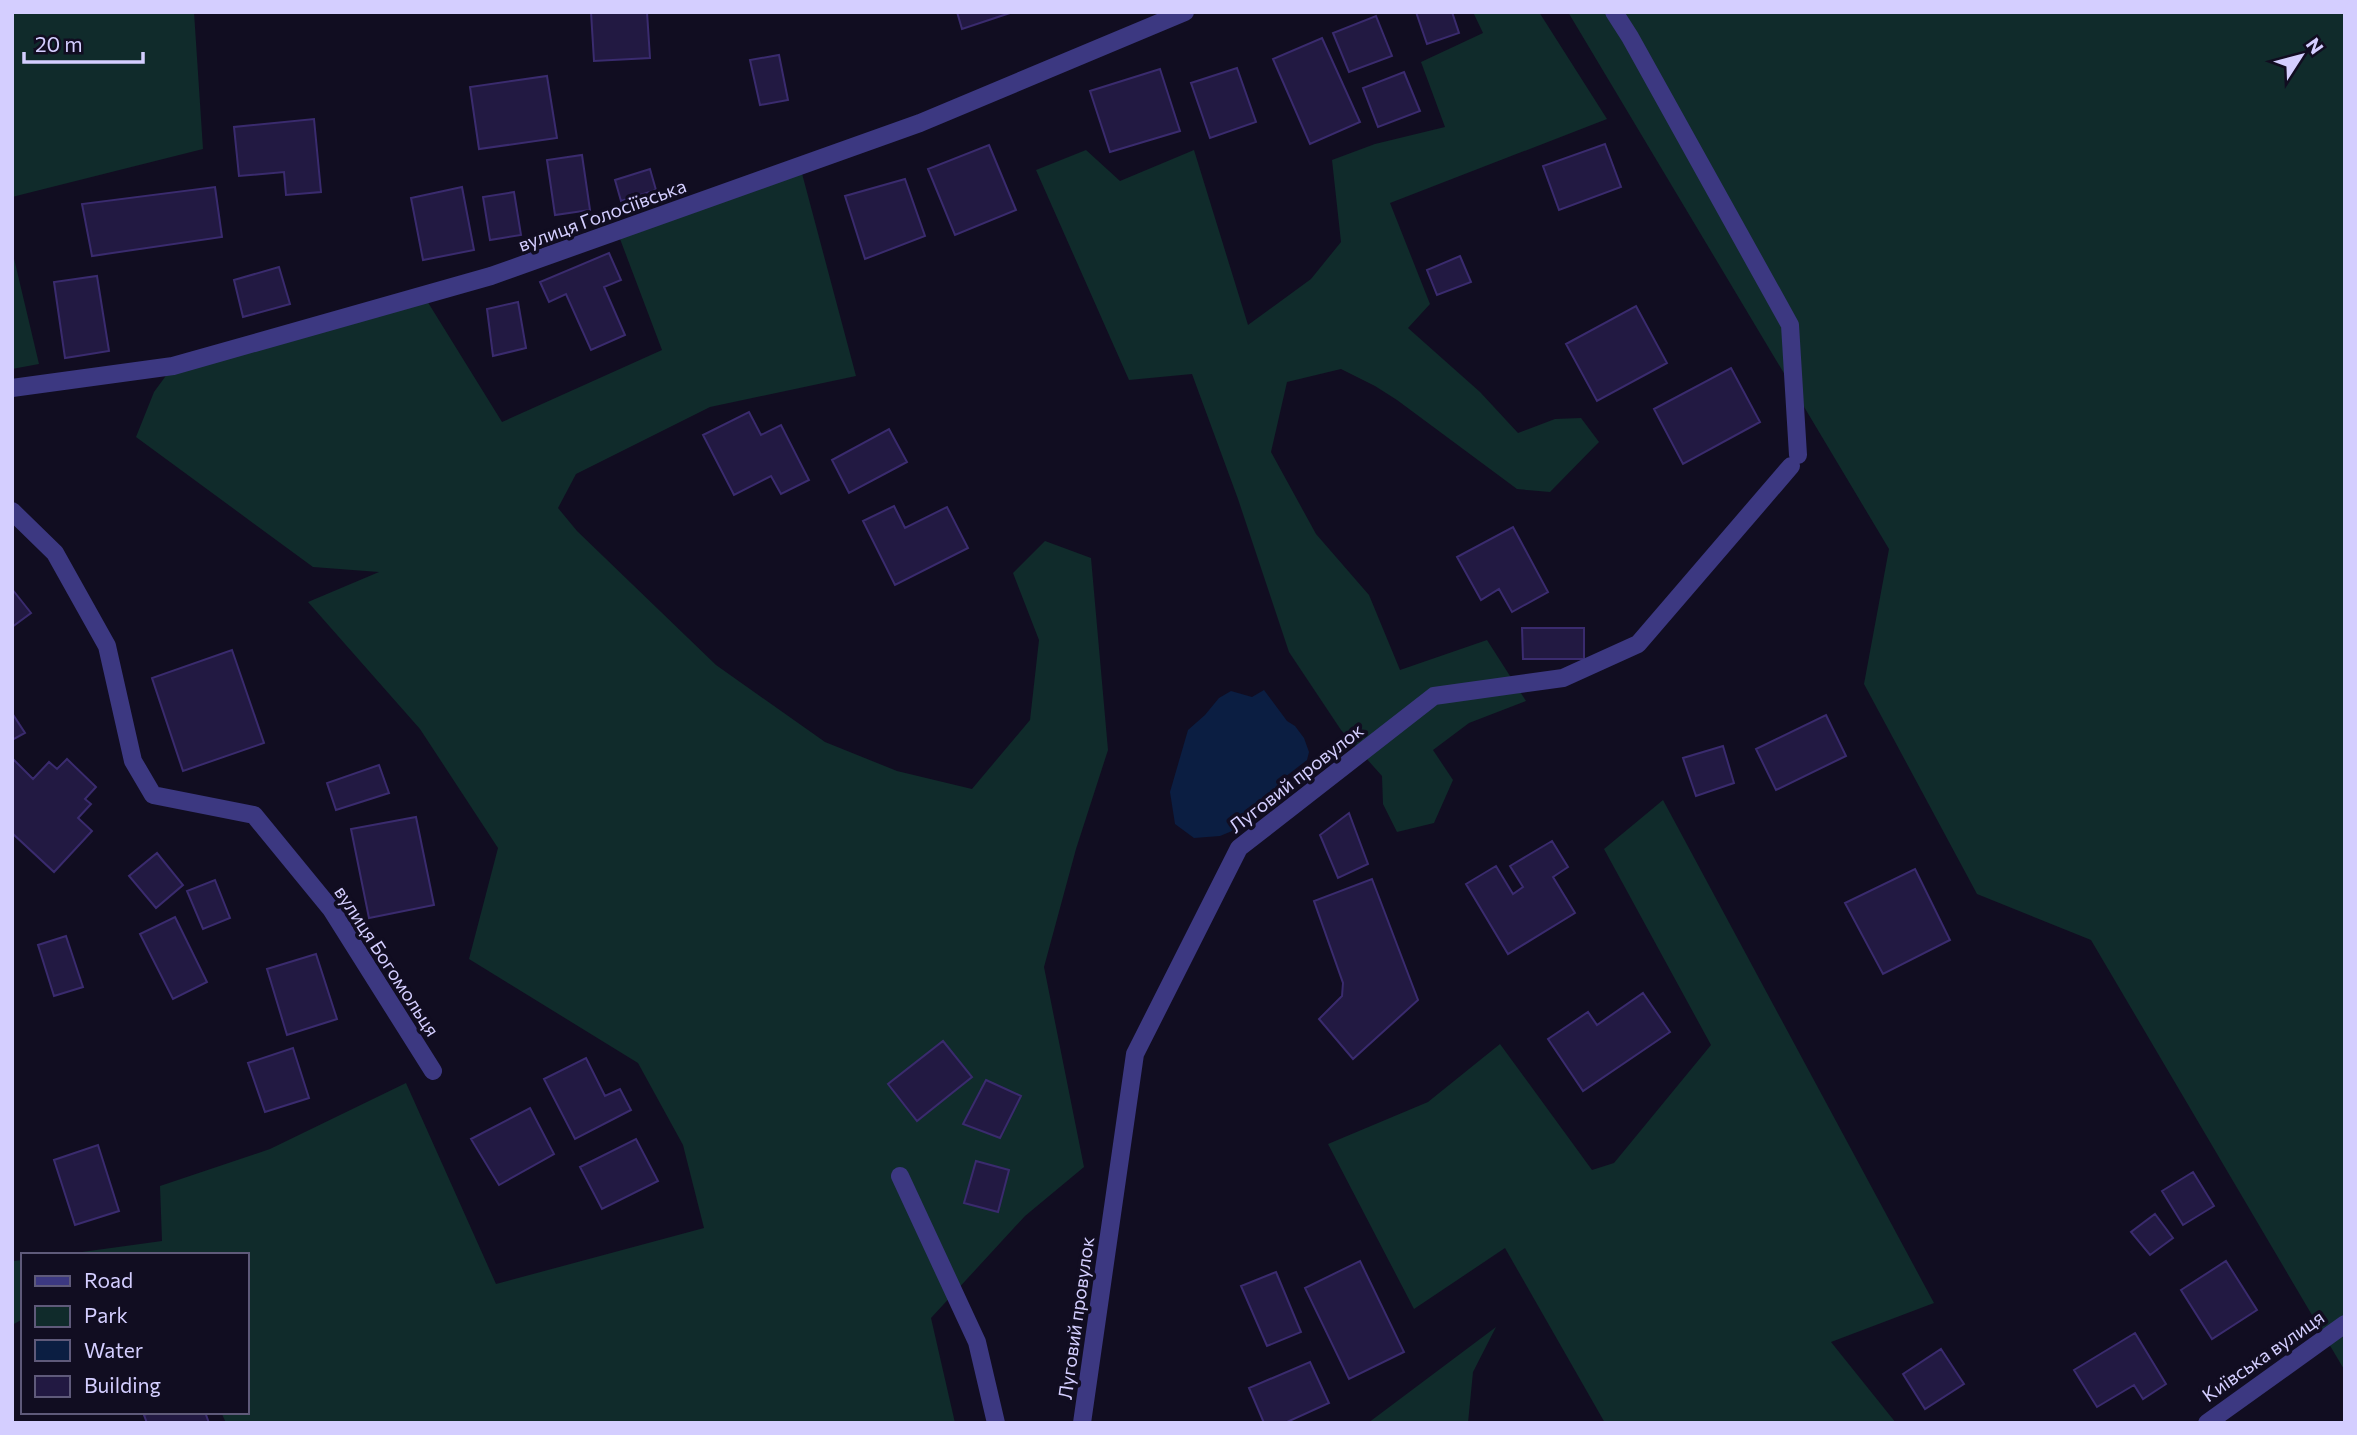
<svg xmlns="http://www.w3.org/2000/svg" width="2357" height="1435" font-family="Commissioner,sans-serif">
  <rect width="100%" height="100%" fill="#110d21"/>
  <path fill="#102b2b" d="M 12,12 L 194,12 L 203,149 L 12,197 Z
    M 1473,12 L 1539,12 L 1607,119 L 1390,203 L 1430,304 L 1408,328 L 1480,392 L 1518,433 L 1555,419 L 1581,418 L 1599,442 L 1550,492 L 1517,489 L 1397,400 L 1375,386 L 1341,369 L 1287,382 L 1271,452 L 1316,534 L 1369,595 L 1400,670 L 1487,640 L 1526,701 L 1469,723 L 1433,750 L 1453,780 L 1434,823 L 1397,832 L 1383,804 L 1382,776 L 1341,730 L 1289,652 L 1238,499 L 1192,374 L 1129,380 L 1036,170 L 1086,150 L 1120,181 L 1194,150 L 1248,325 L 1311,279 L 1341,242 L 1332,160 L 1375,144 L 1445,127 L 1421,62 L 1483,33 Z
    M 1568,12 L 2345,12 L 2345,1371 L 2091,940 L 1977,894 L 1864,684 L 1889,549 Z
    M 800,166 L 856,376 L 710,407 L 576,474 L 558,508 L 577,531 L 716,665 L 825,742 L 897,771 L 972,789 L 1030,720 L 1039,640 L 1013,573 L 1045,541 L 1091,558 L 1108,750 L 1076,849 L 1044,967 L 1084,1167 L 1025,1216 L 931,1318 L 955,1423 L 226,1423 L 221,1412 L 247,1412 L 247,1255 L 60,1255 L 162,1241 L 160,1186 L 270,1149 L 406,1083 L 496,1284 L 704,1228 L 683,1145 L 638,1063 L 469,959 L 498,848 L 420,729 L 308,602 L 379,572 L 313,567 L 136,437 L 154,392 L 173,366 L 424,296 L 502,422 L 662,350 L 617,231 Z
    M 12,250 L 39,364 L 12,369 Z
    M 1663,800 L 1934,1303 L 1831,1342 L 1896,1423 L 1605,1423 L 1505,1248 L 1414,1309 L 1328,1144 L 1428,1102 L 1500,1044 L 1592,1170 L 1614,1163 L 1711,1045 L 1604,849 Z
    M 23,1260 L 23,1319 L 12,1325 L 12,1261 Z
    M 1496,1327 L 1473,1372 L 1468,1423 L 1368,1423 Z"/>
  <path fill="#0b1e42" d="M 1264,690 L 1287,721 L 1295,726 L 1304,738 L 1309,752 L 1307,760 L 1285,777 L 1270,805 L 1237,829 L 1220,836 L 1194,838 L 1175,824 L 1170,792 L 1188,730 L 1205,715 L 1219,698 L 1231,691 L 1252,697 Z"/>
  <path fill="#221942" stroke="#3a2b6e" stroke-width="2" d="M 591,12 L 647,12 L 650,58 L 594,61 Z
    M 957,12 L 1013,12 L 962,29 Z
    M 1416,12 L 1452,12 L 1459,33 L 1427,44 Z
    M 1376,16 L 1392,56 L 1349,72 L 1333,33 Z
    M 1322,38 L 1360,122 L 1310,144 L 1273,59 Z
    M 779,55 L 788,100 L 760,105 L 750,60 Z
    M 1237,68 L 1256,122 L 1210,138 L 1191,83 Z
    M 1160,69 L 1180,131 L 1110,152 L 1090,91 Z
    M 1404,72 L 1420,111 L 1378,127 L 1363,88 Z
    M 547,76 L 557,138 L 479,149 L 470,87 Z
    M 314,119 L 321,192 L 286,195 L 284,172 L 239,176 L 234,127 Z
    M 1605,144 L 1621,187 L 1559,210 L 1543,166 Z
    M 989,145 L 1016,210 L 955,235 L 928,169 Z
    M 582,155 L 590,210 L 555,215 L 547,160 Z
    M 650,169 L 656,190 L 621,201 L 615,180 Z
    M 905,179 L 925,236 L 865,259 L 845,196 Z
    M 215,187 L 222,237 L 92,256 L 82,204 Z
    M 462,187 L 474,250 L 423,260 L 411,198 Z
    M 514,192 L 521,235 L 490,240 L 483,197 Z
    M 609,253 L 621,280 L 604,287 L 625,335 L 591,350 L 566,294 L 549,302 L 540,282 Z
    M 1460,256 L 1471,282 L 1437,295 L 1427,270 Z
    M 279,267 L 290,304 L 243,317 L 234,280 Z
    M 97,276 L 109,351 L 65,358 L 54,282 Z
    M 518,302 L 526,348 L 493,356 L 487,309 Z
    M 1636,306 L 1667,363 L 1597,401 L 1566,344 Z
    M 1731,368 L 1760,422 L 1683,464 L 1654,409 Z
    M 749,412 L 761,435 L 781,425 L 809,480 L 781,494 L 771,476 L 734,495 L 703,435 Z
    M 889,429 L 907,462 L 849,493 L 832,460 Z
    M 894,506 L 905,528 L 947,507 L 968,548 L 895,585 L 863,521 Z
    M 1513,527 L 1548,592 L 1512,612 L 1499,589 L 1481,600 L 1457,557 Z
    M 12,589 L 31,613 L 12,627 Z
    M 1522,628 L 1584,628 L 1584,659 L 1523,659 Z
    M 232,650 L 264,743 L 183,771 L 152,678 Z
    M 12,713 L 25,733 L 12,740 Z
    M 1826,715 L 1846,756 L 1776,790 L 1756,749 Z
    M 1723,746 L 1734,783 L 1696,796 L 1683,758 Z
    M 13,759 L 33,779 L 49,762 L 57,769 L 67,759 L 96,787 L 85,799 L 91,804 L 78,818 L 92,831 L 54,872 L 12,833 Z
    M 379,765 L 389,793 L 336,810 L 327,783 Z
    M 1349,813 L 1368,864 L 1338,878 L 1320,835 Z
    M 416,817 L 434,905 L 369,918 L 351,829 Z
    M 1552,841 L 1568,867 L 1553,877 L 1575,913 L 1508,954 L 1466,884 L 1496,866 L 1513,894 L 1523,887 L 1510,866 Z
    M 157,853 L 183,885 L 156,908 L 129,876 Z
    M 1915,869 L 1950,940 L 1883,974 L 1845,903 Z
    M 1372,879 L 1418,1000 L 1353,1059 L 1319,1019 L 1342,996 L 1343,983 L 1314,901 Z
    M 215,880 L 230,918 L 203,929 L 187,891 Z
    M 175,917 L 207,982 L 173,999 L 140,934 Z
    M 66,936 L 83,987 L 54,996 L 38,945 Z
    M 316,954 L 337,1019 L 287,1035 L 267,969 Z
    M 1643,993 L 1670,1032 L 1583,1091 L 1548,1039 L 1588,1012 L 1597,1025 Z
    M 943,1041 L 972,1077 L 917,1121 L 888,1084 Z
    M 293,1048 L 309,1098 L 265,1112 L 248,1063 Z
    M 586,1058 L 605,1096 L 620,1089 L 631,1110 L 575,1139 L 544,1079 Z
    M 986,1080 L 1021,1096 L 1000,1138 L 963,1124 Z
    M 530,1108 L 554,1154 L 499,1185 L 471,1139 Z
    M 636,1139 L 658,1181 L 602,1209 L 580,1167 Z
    M 98,1145 L 119,1211 L 75,1225 L 54,1160 Z
    M 976,1161 L 1009,1170 L 998,1212 L 964,1203 Z
    M 2193,1172 L 2214,1206 L 2183,1225 L 2162,1191 Z
    M 2155,1214 L 2173,1238 L 2150,1255 L 2131,1232 Z
    M 1360,1261 L 1404,1352 L 1349,1379 L 1305,1288 Z
    M 2226,1261 L 2257,1310 L 2212,1339 L 2181,1290 Z
    M 1276,1272 L 1301,1332 L 1267,1346 L 1241,1286 Z
    M 2135,1333 L 2166,1384 L 2143,1399 L 2134,1385 L 2097,1407 L 2074,1370 Z
    M 1941,1349 L 1964,1384 L 1925,1409 L 1903,1374 Z
    M 1310,1362 L 1329,1403 L 1285,1423 L 1264,1423 L 1249,1388 Z
    M 152,1412 L 205,1412 L 209,1423 L 147,1423 L 144,1415 Z"/>
  <g fill="none" stroke-linecap="round" stroke-linejoin="round">
    <path stroke="#3c3881" stroke-width="18" d="M 1614,12 L 1630,37 L 1790,325 L 1798,455
      M 12,388 L 173,366 L 491,276 L 920,123 L 1185,12
      M 12,511 L 55,553 L 107,646 L 133,761 L 153,795 L 254,815 L 331,909 L 433,1071
      M 900,1176 L 977,1342 L 996,1423
      M 1082,1423 L 1135,1054 L 1239,848 L 1434,696 L 1563,678 L 1638,644 L 1791,466
      M 2207,1423 L 2345,1324"/>
  </g>
  <g text-anchor="middle" stroke-width="7" stroke-linejoin="round" paint-order="stroke">
    <g font-size="19" fill="#d4ceff" stroke="#110d21">
      <text transform="translate(602 215) rotate(-20)" y="7">вулиця Голосіївська</text>
      <text transform="translate(1296 778) rotate(-38)" y="7">Луговий провулок</text>
      <text transform="translate(387 961) rotate(57)" y="7">вулиця Богомольця</text>
      <text transform="translate(1076 1318) rotate(-82)" y="7">Луговий провулок</text>
      <text transform="translate(2263 1356) rotate(-35)" y="7">Київська вулиця</text>
    </g>
  </g>
  <rect width="2357" height="1435" fill="none" stroke="#d4ceff" stroke-width="28"/>
  <rect x="21" y="1253" width="228" height="161" fill="#110d21" stroke="#5f5a7a" stroke-width="2"/>
  <rect x="35" y="1276" width="35" height="10" fill="#3c3881" stroke="#5f5a7a" stroke-width="2"/>
  <text x="84" y="1288" font-size="21" fill="#d4ceff">Road</text>
  <rect x="35" y="1306" width="35" height="21" fill="#102b2b" stroke="#5f5a7a" stroke-width="2"/>
  <text x="84" y="1323" font-size="21" fill="#d4ceff">Park</text>
  <rect x="35" y="1340" width="35" height="21" fill="#0b1e42" stroke="#5f5a7a" stroke-width="2"/>
  <text x="84" y="1358" font-size="21" fill="#d4ceff">Water</text>
  <rect x="35" y="1376" width="35" height="21" fill="#221942" stroke="#5f5a7a" stroke-width="2"/>
  <text x="84" y="1393" font-size="21" fill="#d4ceff">Building</text>
  <g transform="translate(2301 56) rotate(54)" stroke="#110d21" stroke-width="5" paint-order="stroke">
  <path d="M0-5L12 26L0 18L-12 26Z" fill="#d4ceff"/>
  <text y="-10" font-size="19" font-weight="bold" text-anchor="middle" fill="#d4ceff">N</text>
  </g>
  <path d="M24 52v10h119v-10" fill="none" stroke="#d4ceff" stroke-width="3.5"/>
  <text x="35" y="52" font-size="21" fill="#d4ceff" stroke="#110d21" stroke-width="5" paint-order="stroke">20 m</text>
</svg>
